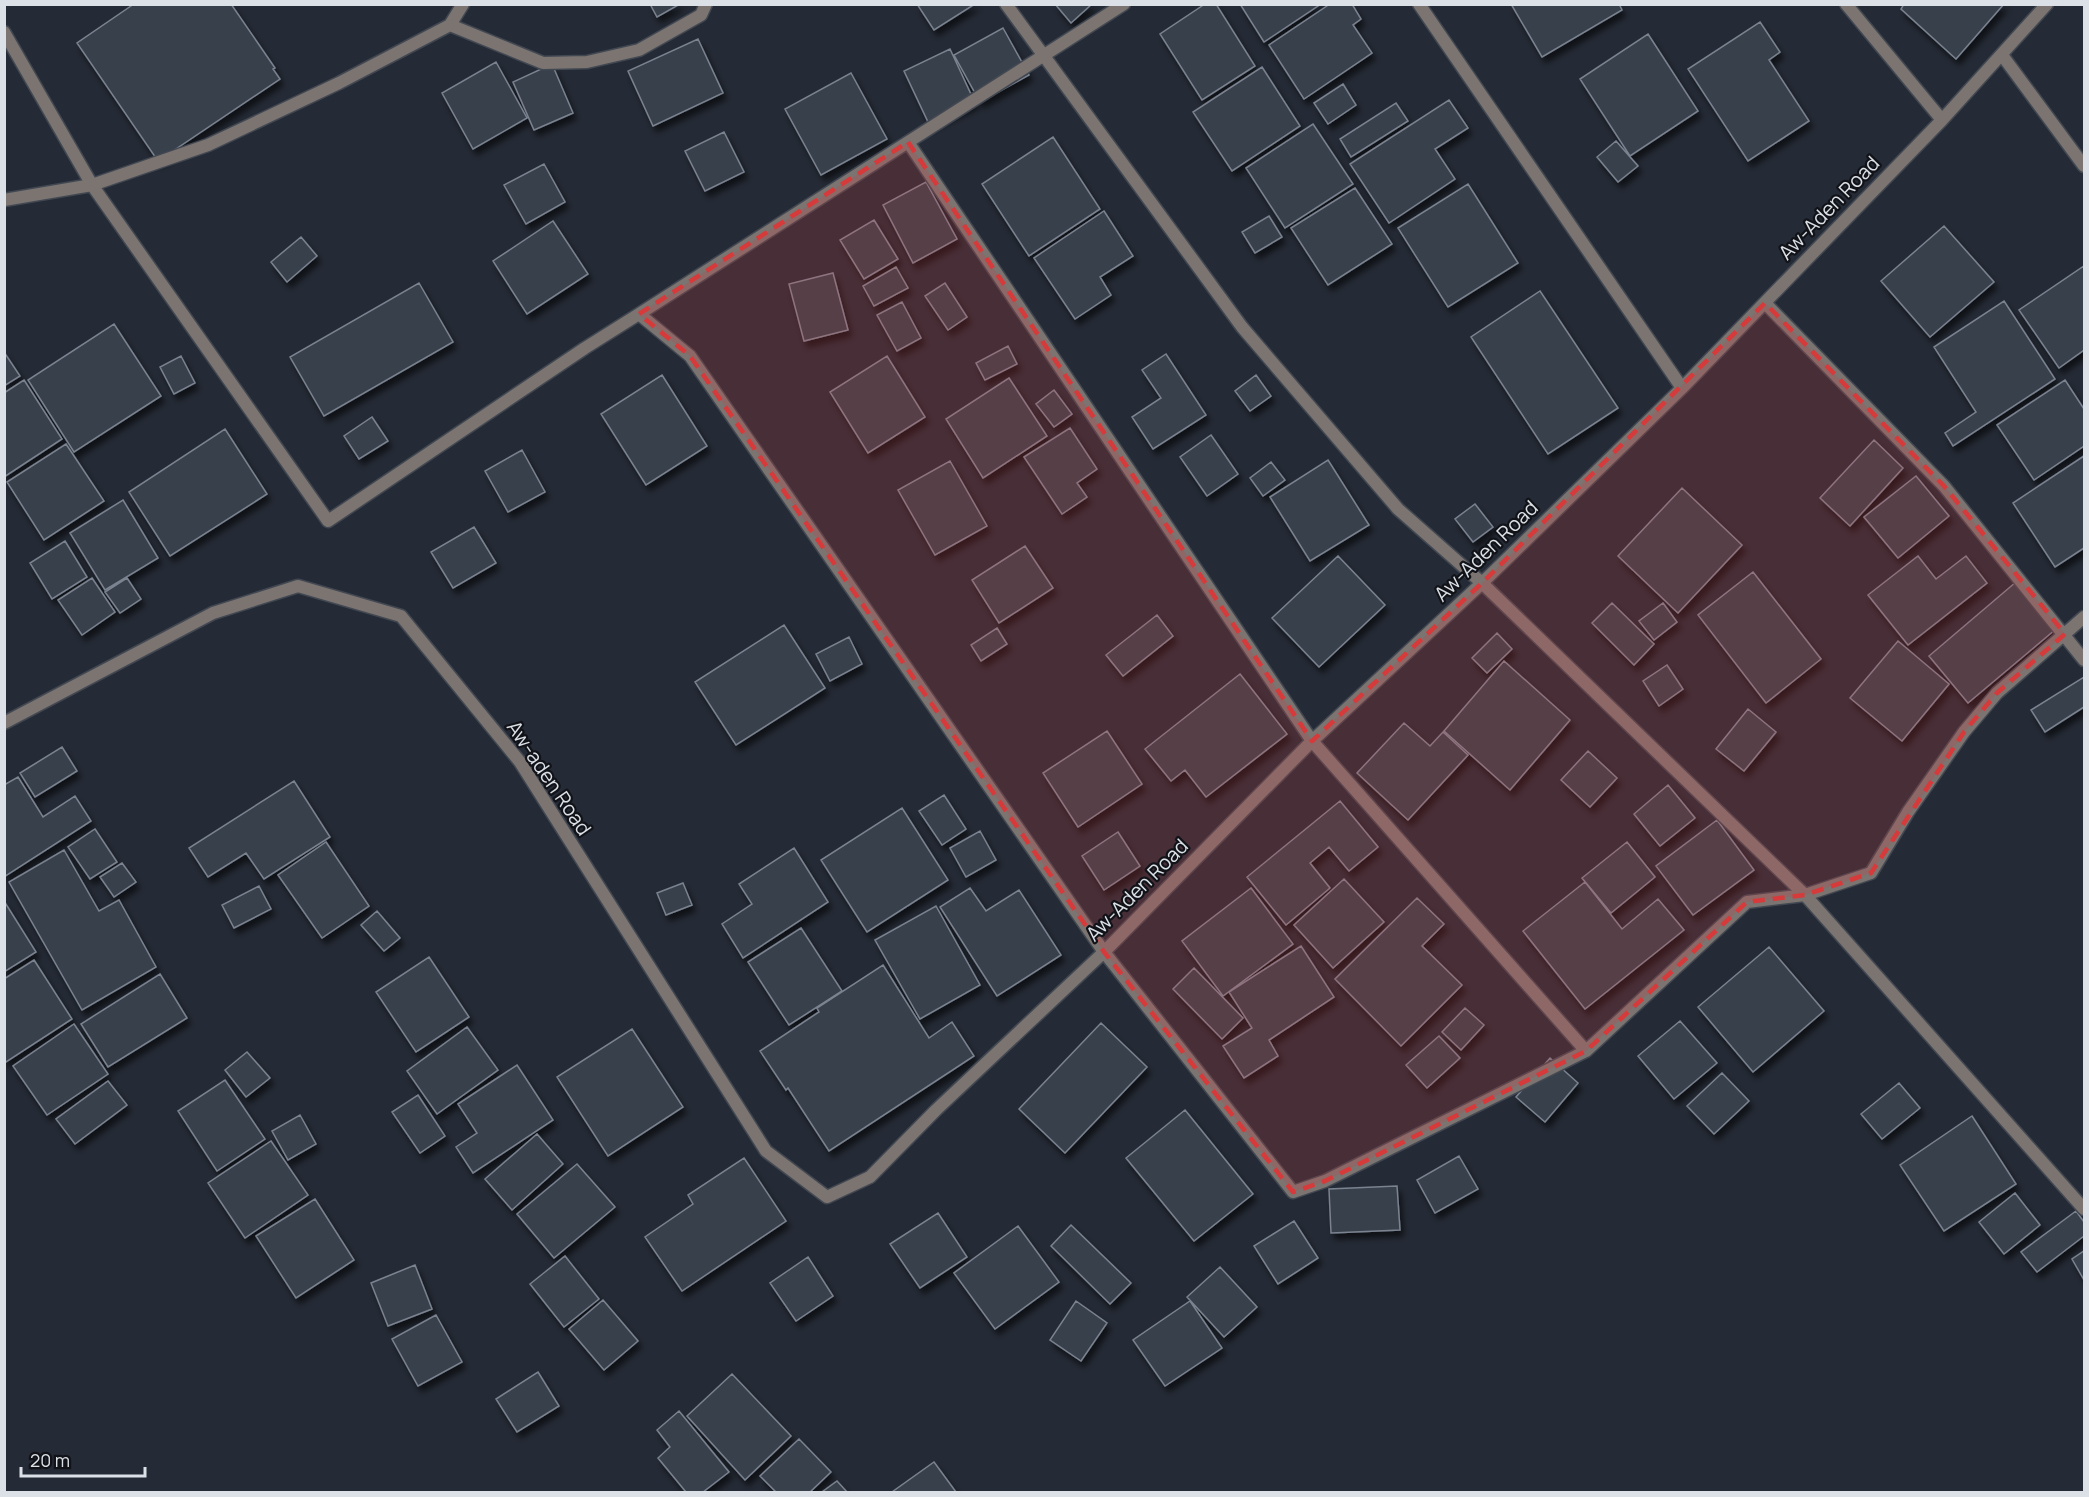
<svg xmlns="http://www.w3.org/2000/svg" width="2089" height="1497" font-family="Manrope,sans-serif">
  <defs>
    <filter id="shadow"><feDropShadow dx="3.5" dy="6" stdDeviation="3" flood-color="#0009"/></filter>
  </defs>
  <rect width="100%" height="100%" fill="#252b36"/>
  <path fill="#383f4b" stroke="#7b8390" stroke-width="1.5" filter="url(#shadow)" d="M 134,4 L 231,4 L 275,68 L 273,69 L 280,79 L 158,161 L 77,43 Z
    M 650,4 L 680,4 L 657,17 Z
    M 917,4 L 975,4 L 934,30 Z
    M 1055,4 L 1092,4 L 1071,23 Z
    M 1205,4 L 1216,4 L 1255,66 L 1202,100 L 1160,34 Z
    M 1240,4 L 1321,4 L 1264,42 Z
    M 1330,4 L 1352,4 L 1361,19 L 1353,25 L 1372,53 L 1304,99 L 1269,45 Z
    M 1511,4 L 1619,4 L 1622,10 L 1542,57 Z
    M 1904,4 L 2004,4 L 1956,59 L 1901,9 Z
    M 1760,22 L 1780,52 L 1769,60 L 1809,121 L 1748,161 L 1688,69 Z
    M 1003,28 L 1029,75 L 980,102 L 954,55 Z
    M 1648,34 L 1698,111 L 1630,156 L 1580,79 Z
    M 698,39 L 723,93 L 653,126 L 628,71 Z
    M 950,49 L 975,103 L 929,124 L 904,71 Z
    M 496,62 L 527,118 L 473,149 L 442,93 Z
    M 552,64 L 573,113 L 534,130 L 513,82 Z
    M 1262,67 L 1300,126 L 1232,171 L 1193,112 Z
    M 851,73 L 887,139 L 821,175 L 785,109 Z
    M 1343,84 L 1356,105 L 1328,124 L 1314,103 Z
    M 1449,100 L 1468,128 L 1435,149 L 1455,179 L 1389,223 L 1350,164 Z
    M 1396,103 L 1408,121 L 1351,157 L 1340,139 Z
    M 1313,124 L 1353,184 L 1285,228 L 1246,168 Z
    M 724,132 L 744,172 L 705,191 L 685,151 Z
    M 1053,137 L 1100,209 L 1029,256 L 982,184 Z
    M 1616,141 L 1638,166 L 1618,182 L 1597,157 Z
    M 544,164 L 565,202 L 526,224 L 504,185 Z
    M 926,182 L 957,239 L 913,263 L 883,205 Z
    M 1468,184 L 1518,263 L 1448,307 L 1398,228 Z
    M 1355,188 L 1392,244 L 1328,285 L 1291,228 Z
    M 1104,211 L 1133,256 L 1100,277 L 1111,295 L 1075,319 L 1034,258 Z
    M 1269,216 L 1282,237 L 1255,253 L 1242,232 Z
    M 874,220 L 898,259 L 864,279 L 840,240 Z
    M 553,221 L 588,274 L 527,314 L 493,261 Z
    M 1944,226 L 1994,282 L 1930,337 L 1881,281 Z
    M 301,237 L 317,256 L 287,282 L 271,262 Z
    M 2084,266 L 2084,350 L 2059,368 L 2019,310 Z
    M 896,267 L 908,288 L 874,306 L 863,286 Z
    M 833,273 L 848,330 L 804,341 L 789,284 Z
    M 419,283 L 453,342 L 324,416 L 290,357 Z
    M 945,283 L 967,317 L 948,330 L 925,296 Z
    M 1540,291 L 1618,408 L 1548,454 L 1471,337 Z
    M 2004,301 L 2055,379 L 1953,446 L 1945,433 L 1976,412 L 1934,347 Z
    M 902,302 L 921,338 L 897,351 L 877,315 Z
    M 114,324 L 161,396 L 74,452 L 28,380 Z
    M 1008,346 L 1017,364 L 985,380 L 976,363 Z
    M 4,352 L 20,376 L 4,386 Z
    M 1166,354 L 1206,415 L 1153,449 L 1132,417 L 1161,398 L 1142,370 Z
    M 181,356 L 195,383 L 174,394 L 160,367 Z
    M 887,356 L 925,417 L 868,453 L 830,392 Z
    M 662,375 L 707,446 L 646,485 L 601,414 Z
    M 1256,375 L 1271,396 L 1250,411 L 1235,391 Z
    M 1009,378 L 1047,436 L 983,478 L 946,419 Z
    M 24,380 L 62,439 L 4,477 L 4,393 Z
    M 2065,380 L 2084,409 L 2084,446 L 2034,480 L 1997,425 Z
    M 1054,390 L 1072,414 L 1054,427 L 1036,404 Z
    M 372,417 L 388,441 L 359,459 L 344,436 Z
    M 1070,428 L 1097,469 L 1077,483 L 1087,497 L 1062,514 L 1024,457 Z
    M 225,429 L 267,494 L 170,556 L 129,492 Z
    M 1211,435 L 1238,474 L 1207,496 L 1180,457 Z
    M 1874,440 L 1903,468 L 1850,526 L 1820,498 Z
    M 66,444 L 104,501 L 44,540 L 7,482 Z
    M 522,450 L 545,492 L 508,512 L 485,471 Z
    M 2084,456 L 2084,548 L 2055,567 L 2013,503 Z
    M 1328,460 L 1369,525 L 1310,561 L 1270,497 Z
    M 950,461 L 987,526 L 935,555 L 898,490 Z
    M 1271,462 L 1285,480 L 1263,496 L 1250,478 Z
    M 1916,476 L 1949,516 L 1898,558 L 1864,517 Z
    M 1682,488 L 1742,545 L 1678,613 L 1618,556 Z
    M 123,500 L 158,558 L 105,590 L 70,533 Z
    M 1475,504 L 1493,527 L 1473,542 L 1455,519 Z
    M 474,527 L 496,563 L 453,588 L 431,552 Z
    M 65,541 L 87,577 L 52,599 L 30,563 Z
    M 1025,546 L 1053,588 L 999,623 L 972,580 Z
    M 1338,556 L 1385,605 L 1319,667 L 1272,618 Z
    M 1918,556 L 1936,579 L 1966,556 L 1987,583 L 1908,645 L 1868,595 Z
    M 1753,572 L 1821,659 L 1766,703 L 1698,615 Z
    M 92,578 L 115,612 L 82,635 L 58,600 Z
    M 127,578 L 141,599 L 120,613 L 105,592 Z
    M 2016,582 L 2056,629 L 1968,703 L 1929,656 Z
    M 1612,603 L 1654,644 L 1634,665 L 1592,623 Z
    M 1663,603 L 1677,622 L 1654,640 L 1639,621 Z
    M 1157,615 L 1173,636 L 1123,676 L 1106,655 Z
    M 784,625 L 825,688 L 736,745 L 695,682 Z
    M 997,628 L 1007,644 L 981,661 L 971,645 Z
    M 1497,633 L 1512,649 L 1487,673 L 1472,658 Z
    M 849,637 L 862,664 L 830,681 L 816,654 Z
    M 1898,641 L 1949,684 L 1902,741 L 1850,698 Z
    M 1504,661 L 1570,720 L 1510,790 L 1444,731 Z
    M 1667,665 L 1683,689 L 1659,706 L 1643,681 Z
    M 1240,674 L 1287,734 L 1206,797 L 1185,770 L 1171,781 L 1145,749 Z
    M 2084,677 L 2084,707 L 2045,732 L 2031,710 Z
    M 1748,709 L 1776,732 L 1744,771 L 1716,749 Z
    M 1404,723 L 1430,746 L 1443,732 L 1468,755 L 1408,820 L 1357,773 Z
    M 1107,731 L 1142,784 L 1078,827 L 1043,773 Z
    M 62,747 L 77,771 L 35,797 L 20,773 Z
    M 1588,751 L 1617,778 L 1590,807 L 1561,780 Z
    M 18,777 L 43,817 L 75,796 L 91,821 L 4,877 L 4,785 Z
    M 294,781 L 330,837 L 264,879 L 246,853 L 208,877 L 189,848 Z
    M 1668,785 L 1695,818 L 1660,846 L 1634,814 Z
    M 944,795 L 966,829 L 942,845 L 919,811 Z
    M 1340,801 L 1378,847 L 1349,871 L 1329,847 L 1310,863 L 1330,888 L 1286,925 L 1247,877 Z
    M 902,808 L 948,880 L 867,932 L 821,860 Z
    M 1717,820 L 1754,870 L 1693,915 L 1656,866 Z
    M 95,829 L 117,862 L 90,879 L 68,847 Z
    M 980,831 L 996,860 L 966,877 L 950,848 Z
    M 1118,832 L 1140,866 L 1104,890 L 1082,856 Z
    M 326,842 L 369,906 L 322,938 L 278,875 Z
    M 1627,842 L 1655,877 L 1611,913 L 1582,878 Z
    M 794,848 L 828,902 L 743,958 L 722,924 L 752,904 L 739,884 Z
    M 64,850 L 99,911 L 119,900 L 156,967 L 82,1010 L 9,882 Z
    M 122,863 L 136,882 L 114,897 L 100,877 Z
    M 1344,879 L 1384,922 L 1333,968 L 1294,925 Z
    M 1585,882 L 1622,929 L 1658,899 L 1684,930 L 1585,1009 L 1523,931 Z
    M 683,883 L 692,905 L 666,915 L 657,893 Z
    M 259,886 L 271,909 L 234,928 L 222,905 Z
    M 970,888 L 986,911 L 1019,890 L 1061,955 L 997,996 L 940,907 Z
    M 1251,888 L 1293,944 L 1223,996 L 1182,941 Z
    M 1417,898 L 1444,924 L 1422,946 L 1462,985 L 1401,1046 L 1335,979 Z
    M 4,901 L 36,952 L 4,972 Z
    M 936,906 L 980,985 L 920,1019 L 875,940 Z
    M 377,911 L 400,938 L 384,951 L 361,925 Z
    M 801,928 L 842,991 L 789,1025 L 748,962 Z
    M 1301,946 L 1334,997 L 1269,1040 L 1278,1056 L 1244,1078 L 1223,1046 L 1252,1028 L 1229,992 Z
    M 1769,947 L 1824,1011 L 1753,1072 L 1698,1007 Z
    M 429,957 L 469,1017 L 416,1052 L 376,992 Z
    M 34,960 L 72,1019 L 6,1062 L 4,1059 L 4,979 Z
    M 883,965 L 929,1038 L 952,1022 L 974,1056 L 829,1151 L 788,1088 L 786,1090 L 760,1051 L 819,1012 L 817,1008 Z
    M 1194,968 L 1243,1018 L 1222,1039 L 1173,989 Z
    M 160,974 L 187,1018 L 108,1067 L 81,1024 Z
    M 1465,1008 L 1484,1025 L 1461,1050 L 1442,1032 Z
    M 1680,1021 L 1717,1063 L 1674,1099 L 1638,1056 Z
    M 1101,1023 L 1147,1067 L 1065,1153 L 1019,1109 Z
    M 74,1024 L 108,1074 L 47,1115 L 13,1066 Z
    M 467,1027 L 498,1070 L 437,1114 L 407,1071 Z
    M 632,1029 L 683,1107 L 608,1156 L 557,1077 Z
    M 1439,1036 L 1460,1058 L 1427,1088 L 1406,1065 Z
    M 247,1052 L 270,1078 L 246,1097 L 225,1070 Z
    M 1550,1058 L 1578,1083 L 1545,1122 L 1516,1097 Z
    M 517,1065 L 553,1120 L 473,1173 L 456,1147 L 477,1133 L 458,1104 Z
    M 1722,1073 L 1749,1101 L 1714,1134 L 1687,1106 Z
    M 225,1080 L 265,1139 L 217,1171 L 178,1111 Z
    M 108,1081 L 127,1105 L 75,1144 L 56,1119 Z
    M 1899,1083 L 1920,1108 L 1882,1139 L 1861,1114 Z
    M 418,1095 L 445,1136 L 420,1153 L 392,1112 Z
    M 1185,1110 L 1253,1194 L 1194,1241 L 1126,1158 Z
    M 300,1115 L 316,1144 L 288,1160 L 272,1131 Z
    M 1972,1116 L 2016,1184 L 1944,1231 L 1900,1165 Z
    M 537,1134 L 563,1164 L 512,1210 L 485,1179 Z
    M 271,1141 L 308,1195 L 245,1238 L 208,1183 Z
    M 1459,1156 L 1478,1189 L 1435,1213 L 1417,1180 Z
    M 744,1158 L 786,1221 L 682,1291 L 645,1237 L 693,1204 L 688,1195 Z
    M 577,1164 L 615,1207 L 554,1258 L 517,1214 Z
    M 1397,1186 L 1400,1230 L 1331,1233 L 1329,1189 Z
    M 2015,1193 L 2040,1225 L 2004,1254 L 1979,1222 Z
    M 315,1199 L 354,1260 L 296,1298 L 256,1236 Z
    M 2076,1211 L 2084,1222 L 2084,1236 L 2037,1272 L 2021,1252 Z
    M 938,1213 L 967,1257 L 920,1288 L 890,1244 Z
    M 1294,1221 L 1318,1258 L 1278,1284 L 1254,1246 Z
    M 1071,1225 L 1131,1283 L 1110,1304 L 1051,1246 Z
    M 1018,1226 L 1059,1282 L 995,1329 L 954,1273 Z
    M 2084,1251 L 2084,1280 L 2072,1259 Z
    M 565,1256 L 599,1299 L 564,1327 L 530,1284 Z
    M 808,1257 L 833,1296 L 796,1321 L 770,1283 Z
    M 415,1265 L 432,1309 L 388,1326 L 371,1283 Z
    M 1220,1267 L 1257,1307 L 1224,1337 L 1187,1297 Z
    M 603,1300 L 638,1341 L 604,1370 L 569,1329 Z
    M 1076,1301 L 1107,1323 L 1081,1361 L 1050,1340 Z
    M 1190,1301 L 1222,1348 L 1165,1386 L 1133,1340 Z
    M 436,1315 L 462,1362 L 418,1386 L 392,1339 Z
    M 538,1372 L 559,1406 L 517,1432 L 496,1399 Z
    M 732,1374 L 791,1436 L 745,1480 L 687,1416 Z
    M 679,1411 L 729,1472 L 703,1492 L 686,1492 L 658,1458 L 670,1447 L 657,1430 Z
    M 799,1439 L 831,1472 L 810,1492 L 776,1492 L 760,1476 Z
    M 934,1462 L 956,1492 L 892,1492 Z
    M 837,1481 L 847,1492 L 822,1492 Z"/>
  <g fill="none" stroke-linecap="round" stroke-linejoin="round">
    <g stroke="#424852" stroke-width="15">
      <path id="minor" d="M 1006,4 L 1242,327 L 1398,509 L 1482,583 L 1805,895 L 2084,1209
        M 1419,4 L 1682,388
        M 1846,4 L 1942,120
        M 450,25 L 543,63 L 587,62 L 639,50 L 701,15 L 706,4
        M 4,32 L 92,185 L 328,521 L 585,348 L 639,314 L 690,356 L 1104,952 L 1293,1192 L 1325,1181 L 1586,1051 L 1312,741 L 908,142
        M 2002,55 L 2084,166
        M 4,200 L 92,185 L 208,145 L 339,83 L 450,25 L 463,4
        M 1765,303 L 1944,486 L 2084,660
        M 639,314 L 1124,4
        M 4,723 L 213,613 L 298,586 L 401,616 L 520,762 L 766,1151 L 827,1197 L 870,1177 L 936,1110 L 1104,952 L 1312,741 L 1482,583 L 1682,388 L 1942,120 L 2047,4
        M 1586,1051 L 1747,902 L 1805,895 L 1871,873 L 1908,812 L 1964,732 L 1997,693 L 2084,617"/>
    </g>
    <use href="#minor" stroke="#7b7471" stroke-width="12"/>
  </g>
  <path fill="#d73a3b" fill-opacity="0.2" stroke="#d73a3b" stroke-width="4.5" stroke-dasharray="12 8" stroke-linejoin="round" d="M 908,142 L 1312,741 L 1482,583 L 1765,303 L 1944,486 L 2065,634 L 1997,693 L 1964,732 L 1871,873 L 1805,895 L 1747,902 L 1586,1051 L 1325,1181 L 1293,1192 L 1104,952 L 690,356 L 639,314 Z"/>
  <g text-anchor="middle" stroke-width="4.5" stroke-linejoin="round" paint-order="stroke">
    <g font-size="20" fill="#dce1e8" stroke="#111318">
      <text transform="translate(1829 208) rotate(-46)" y="7">Aw-Aden Road</text>
      <text transform="translate(1486 551) rotate(-44)" y="7">Aw-Aden Road</text>
      <text transform="translate(549 778) rotate(56)" y="7">Aw-aden Road</text>
      <text transform="translate(1137 890) rotate(-45)" y="7">Aw-Aden Road</text>
    </g>
  </g>
  <rect width="2089" height="1497" fill="none" stroke="#dce1e8" stroke-width="12"/>
  <path d="M21 1467v9h124v-9" fill="none" stroke="#dce1e8" stroke-width="3"/>
  <text x="30" y="1467" font-size="18" fill="#dce1e8" stroke="#111318" stroke-width="4.5" paint-order="stroke">20 m</text>
</svg>
